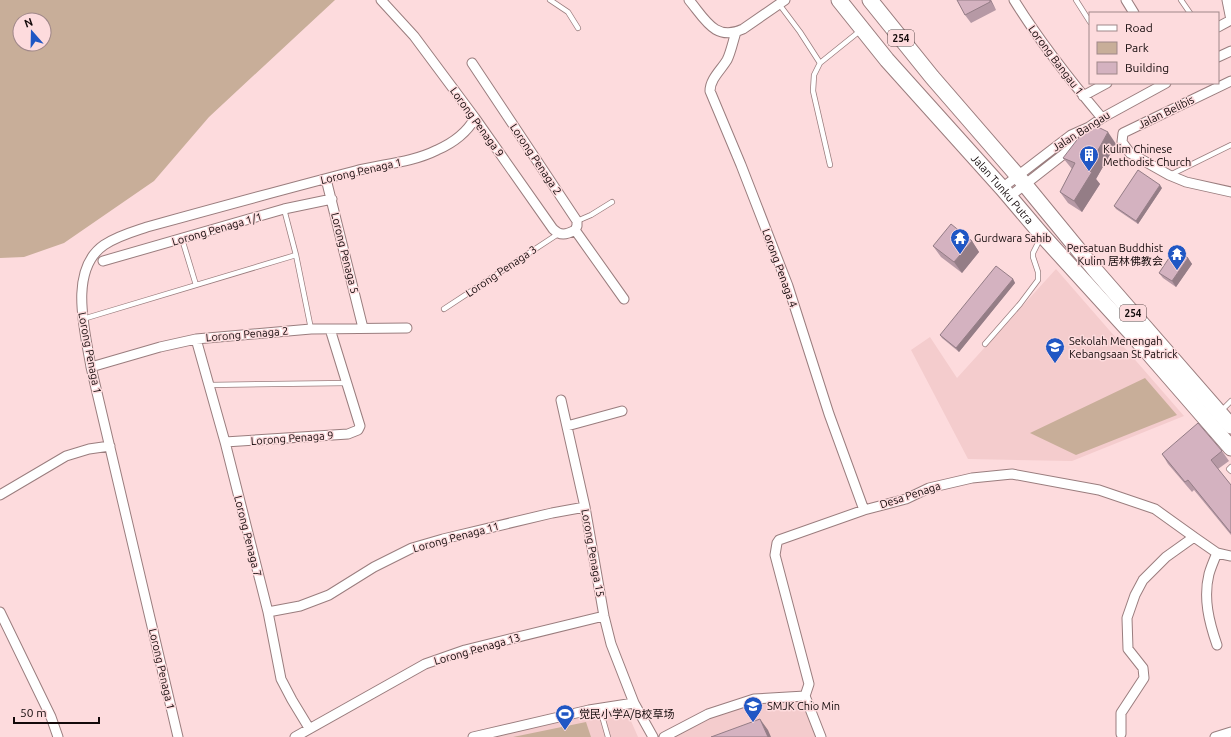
<svg xmlns="http://www.w3.org/2000/svg" width="1231" height="737" font-family="Ubuntu,'Noto Sans SC',sans-serif">
  <rect width="100%" height="100%" fill="#fddbdd"/>
  <path fill="#f4cccd" d="M 1056,269 L 1184,416 L 1072,461 L 968,459 L 911,350 L 930,337 L 957,378 Z
    M 805,696 L 821,737 L 664,737 L 754,699 Z
    M 624,705 L 638,737 L 473,737 Z"/>
  <path fill="#c8ae99" fill-rule="evenodd" d="M 0,0 L 335,0 L 209,117 L 154,181 L 64,243 L 24,257 L 0,258 ZM 20,20 L 44,20 L 44,44 L 20,44 Z
    M 1145,378 L 1177,415 L 1076,455 L 1030,433 Z
    M 586,722 L 591,737 L 513,737 Z"/>
  <g fill="none" stroke-linecap="round" stroke-linejoin="round">
    <g stroke="#9a7d7e" stroke-width="6">
      <path id="service" d="M 550,0 L 568,12 L 578,28
        M 1076,0 L 1090,22
        M 1181,0 L 1190,13
        M 779,4 L 800,32 L 820,63
        M 830,165 L 813,91 L 814,75 L 820,63 L 861,30
        M 1170,175 L 1231,145
        M 284,209 L 296,255 L 311,329
        M 577,221 L 591,215 L 612,202
        M 182,239 L 196,285
        M 444,309 L 558,234
        M 83,319 L 296,255
        M 985,344 L 1020,304 L 1038,280 L 1038,272 L 1033,257 L 1033,253 L 1041,237
        M 209,385 L 348,383
        M 1221,411 L 1231,401
        M 1231,467 L 1229,469 L 1231,471
        M 600,709 L 608,737"/>
    </g>
    <g stroke="#9a7d7e" stroke-width="11">
      <path id="minor" d="M 381,0 L 414,36 L 475,118 L 553,229 C 560,236 566,235 575,230
        M 689,0 C 705,19 715,42 743,29 L 785,0
        M 1014,0 C 1040,42 1070,80 1102,118
        M 1126,0 L 1134,13
        M 1227,0 L 1231,20
        M 1218,27 L 1231,20
        M 736,32 C 733,41 731,52 727,60 C 721,70 710,79 710,91 L 741,165 L 788,286 L 829,414 L 864,510
        M 1218,57 L 1231,51
        M 472,63 L 577,221 L 577,226 L 575,230
        M 1231,81 L 1123,133 L 1122,142 L 1130,153 L 1169,175 L 1186,182 L 1231,192
        M 1083,96 L 1107,83
        M 326,179 L 363,328
        M 1002,188 L 1071,135 L 1089,127 L 1102,118 L 1166,83
        M 1009,197 L 1078,143
        M 575,230 L 624,299
        M 103,261 L 284,209 L 332,199
        M 196,339 L 225,442 L 268,612 L 281,679 L 292,700 L 309,728
        M 91,367 L 160,347 L 196,339 L 311,329 L 407,328
        M 561,400 L 585,507 L 604,616 L 611,644 L 634,703 L 653,737
        M 567,426 L 622,411
        M 225,442 L 348,434 L 358,430 L 360,426 L 330,329
        M 0,495 L 66,456 L 89,449 L 110,446
        M 1217,553 C 1214,560 1211,567 1209,574 C 1203,598 1209,622 1217,645
        M 0,612 L 51,717 L 58,737
        M 268,612 L 300,606 L 329,595 L 374,567 L 412,548 L 443,539 L 552,513 L 585,507
        M 805,696 L 809,684 L 775,555 L 777,543 L 779,540 L 864,510 L 906,499 L 929,488 L 972,478 L 1012,474 L 1099,490 L 1155,509 L 1194,537
        M 805,696 L 821,737
        M 1121,734 L 1121,713 L 1144,678 L 1143,668 L 1128,649 L 1127,618 L 1135,595 L 1143,580 L 1166,557 L 1194,537 L 1217,553 L 1231,556
        M 178,737 L 91,367 C 85,331 68,270 104,245 C 117,236 132,232 147,227 C 216,208 285,189 355,171 C 382,164 411,163 437,150 C 453,143 466,134 475,118
        M 295,737 L 425,664 L 465,650 L 604,616
        M 473,737 L 589,710 L 634,703
        M 664,737 L 708,714 L 754,699 L 805,696
        M 1215,737 L 1231,732"/>
    </g>
    <g stroke="#9a7d7e" stroke-width="17">
      <g id="primary">
        <path id="s1" d="M 839,0 L 887,60 L 1002,188 L 1042,235 L 1132,334 L 1231,448"/>
        <path d="M 870,0 L 932,77 L 1017,175 L 1095,270 L 1231,426"/>
      </g>
    </g>
    <use href="#service" stroke="#fff" stroke-width="4.5"/>
    <use href="#minor" stroke="#fff" stroke-width="9"/>
    <use href="#primary" stroke="#fff" stroke-width="15"/>
  </g>
  <path fill="#b699a5" d="M 957,0 L 991,0 L 996,10 L 971,23 L 965,15 Z
    M 1116,144 L 1096,179 L 1100,184 L 1082,212 L 1068,203 L 1060,192 L 1072,169 L 1063,158 Z
    M 1162,188 L 1138,224 L 1116,209 L 1114,206 Z
    M 972,241 L 979,252 L 962,273 L 941,257 L 933,246 Z
    M 1188,258 L 1192,264 L 1176,287 L 1163,278 L 1159,273 Z
    M 1013,279 L 1015,283 L 959,352 L 942,338 L 940,335 Z
    M 1222,451 L 1229,461 L 1218,469 L 1231,485 L 1231,535 L 1194,490 L 1192,492 L 1168,464 L 1162,454 Z"/>
  <path fill="#947d86" d="M 990,0 L 991,0 L 996,10 Z
    M 1108,132 L 1116,144 L 1096,179 L 1100,184 L 1082,212 L 1074,201 L 1087,170 Z
    M 1160,185 L 1162,188 L 1138,224 L 1136,221 Z
    M 972,241 L 979,252 L 962,273 L 954,262 Z
    M 1188,258 L 1192,264 L 1176,287 L 1172,281 Z
    M 1013,279 L 1015,283 L 959,352 L 956,348 Z
    M 760,719 L 768,730 L 771,737 L 768,737 Z"/>
  <path fill="#d4b2c0" stroke="#947d86" d="M 957,0 L 990,0 L 990,2 L 965,15 Z
    M 1090,123 L 1108,132 L 1087,170 L 1092,172 L 1074,201 L 1060,192 L 1075,163 L 1063,158 Z
    M 1138,170 L 1160,185 L 1136,221 L 1114,206 Z
    M 951,224 L 972,241 L 954,262 L 933,246 Z
    M 1175,249 L 1188,258 L 1172,281 L 1159,273 Z
    M 996,266 L 1013,279 L 956,348 L 940,335 Z
    M 1198,423 L 1222,451 L 1211,460 L 1231,485 L 1231,533 L 1188,480 L 1185,482 L 1162,454 Z
    M 760,719 L 768,737 L 711,737 Z"/>
  <defs>
    <g id="building-pin" transform="scale(1)"><path d="M0 17L-7.5 6A9.5 9.5 0 1 1 7.5 6Z" fill="#2057c4" stroke="#fddbdd"/><path d="M-4-6H4V6H1V3H-1V6H-4ZM-2.5-4.3h1.7v1.8h-1.7ZM.8-4.3h1.7v1.8H.8ZM-2.5-1h1.7V.8h-1.7ZM.8-1h1.7V.8H.8Z" fill="#fff"/></g>
    <g id="temple-pin" transform="scale(1)"><path d="M0 17L-7.5 6A9.5 9.5 0 1 1 7.5 6Z" fill="#2057c4" stroke="#fddbdd"/><path d="M0-6L5-2H3V0L6.5 2.5H4V6H1.5V3h-3V6H-4V2.5H-6.5L-3 0V-2H-5Z" fill="#fff"/></g>
    <g id="school-pin" transform="scale(1)"><path d="M0 17L-7.5 6A9.5 9.5 0 1 1 7.5 6Z" fill="#2057c4" stroke="#fddbdd"/><path d="M0-5L7-2L0 1L-7-2ZM-4 1L0 2.5L4 1V4Q0 6-4 4Z" fill="#fff"/></g>
    <g id="stadium-pin" transform="scale(1)"><path d="M0 17L-7.5 6A9.5 9.5 0 1 1 7.5 6Z" fill="#2057c4" stroke="#fddbdd"/><path d="M0-5a6.5 5 0 1 0 0 10a6.5 5 0 1 0 0-10ZM-3.5-1.8h7v3.6h-7Z" fill="#fff"/></g>
  </defs>
  <g fill-rule="evenodd">
    <use href="#building-pin" x="1089" y="155"/>
    <use href="#temple-pin" x="960" y="238"/>
    <use href="#temple-pin" x="1177" y="254"/>
    <use href="#school-pin" x="1055" y="347"/>
    <use href="#school-pin" x="753" y="706"/>
    <use href="#stadium-pin" x="565" y="714"/>
  </g>
  <g text-anchor="middle" stroke-width="3" stroke-linejoin="round" paint-order="stroke">
    <g fill="#fddbdd" stroke="#594849" stroke-width="1">
      <rect x="888" y="30" width="26" height="16" rx="3"/>
      <rect x="1120" y="305" width="26" height="16" rx="3"/>
    </g>
    <g font-size="10" font-weight="bold" fill="#13090a">
      <text x="901" y="42">254</text>
      <text x="1133" y="317">254</text>
    </g>
    <g font-size="11" fill="#13090a" stroke="#fddbdd">
      <text transform="translate(1056 60) rotate(53)" y="4">Lorong Bangau 1</text>
      <text transform="translate(1166 112) rotate(-26)" y="4">Jalan Belibis</text>
      <text transform="translate(477 122) rotate(54)" y="4">Lorong Penaga 9</text>
      <text transform="translate(1081 131) rotate(-32)" y="4">Jalan Bangau</text>
      <text transform="translate(536 159) rotate(56)" y="4">Lorong Penaga 2</text>
      <text transform="translate(361 171) rotate(-13)" y="4">Lorong Penaga 1</text>
      <text dy="4" stroke="none"><textPath href="#s1" startOffset="250">Jalan Tunku Putra</textPath></text>
      <text transform="translate(217 229) rotate(-16)" y="4">Lorong Penaga 1/1</text>
      <text transform="translate(345 253) rotate(76)" y="4">Lorong Penaga 5</text>
      <text transform="translate(780 268) rotate(70)" y="4">Lorong Penaga 4</text>
      <text transform="translate(501 271) rotate(-34)" y="4">Lorong Penaga 3</text>
      <text transform="translate(247 334) rotate(-5)" y="4">Lorong Penaga 2</text>
      <text transform="translate(90 353) rotate(79)" y="4">Lorong Penaga 1</text>
      <text transform="translate(292 438) rotate(-4)" y="4">Lorong Penaga 9</text>
      <text transform="translate(910 495) rotate(-18)" y="4">Desa Penaga</text>
      <text transform="translate(248 536) rotate(76)" y="4">Lorong Penaga 7</text>
      <text transform="translate(456 537) rotate(-15)" y="4">Lorong Penaga 11</text>
      <text transform="translate(593 553) rotate(80)" y="4">Lorong Penaga 15</text>
      <text transform="translate(477 649) rotate(-16)" y="4">Lorong Penaga 13</text>
      <text transform="translate(162 669) rotate(77)" y="4">Lorong Penaga 1</text>
    </g>
    <g font-size="11" fill="#13090a" stroke="#fddbdd" text-anchor="start">
      <text x="1103" y="153">Kulim Chinese<tspan x="1103" dy="13">Methodist Church</tspan></text>
      <text x="974" y="242">Gurdwara Sahib</text>
      <text x="1163" y="252" text-anchor="end">Persatuan Buddhist<tspan x="1163" dy="13">Kulim 居林佛教会</tspan></text>
      <text x="1069" y="345">Sekolah Menengah<tspan x="1069" dy="13">Kebangsaan St Patrick</tspan></text>
      <text x="767" y="710">SMJK Chio Min</text>
      <text x="579" y="718">觉民小学A/B校草场</text>
    </g>
  </g>
  <rect x="1089" y="12" width="130" height="72" fill="#fddbdd" stroke="#9f8789"/>
  <rect x="1097" y="25" width="20" height="6" fill="#ffffff" stroke="#9f8789"/>
  <text x="1125" y="32" font-size="12" fill="#13090a">Road</text>
  <rect x="1097" y="42" width="20" height="12" fill="#c8ae99" stroke="#9f8789"/>
  <text x="1125" y="52" font-size="12" fill="#13090a">Park</text>
  <rect x="1097" y="62" width="20" height="12" fill="#d4b2c0" stroke="#9f8789"/>
  <text x="1125" y="72" font-size="12" fill="#13090a">Building</text>
  <g transform="translate(32 32) rotate(340)"><circle r="19" fill="#fddbdd" stroke="#9f8789"/>
  <path d="M0-3L7 15L0 10L-7 15Z" fill="#2057c4"/>
  <text y="-6" font-size="11" font-weight="bold" text-anchor="middle" fill="#13090a">N</text>
  </g>
  <path d="M14 717v6h85v-6" fill="none" stroke="#13090a" stroke-width="2"/>
  <text x="20" y="717" font-size="12" fill="#13090a" stroke="#fddbdd" stroke-width="3" paint-order="stroke">50 m</text>
</svg>
